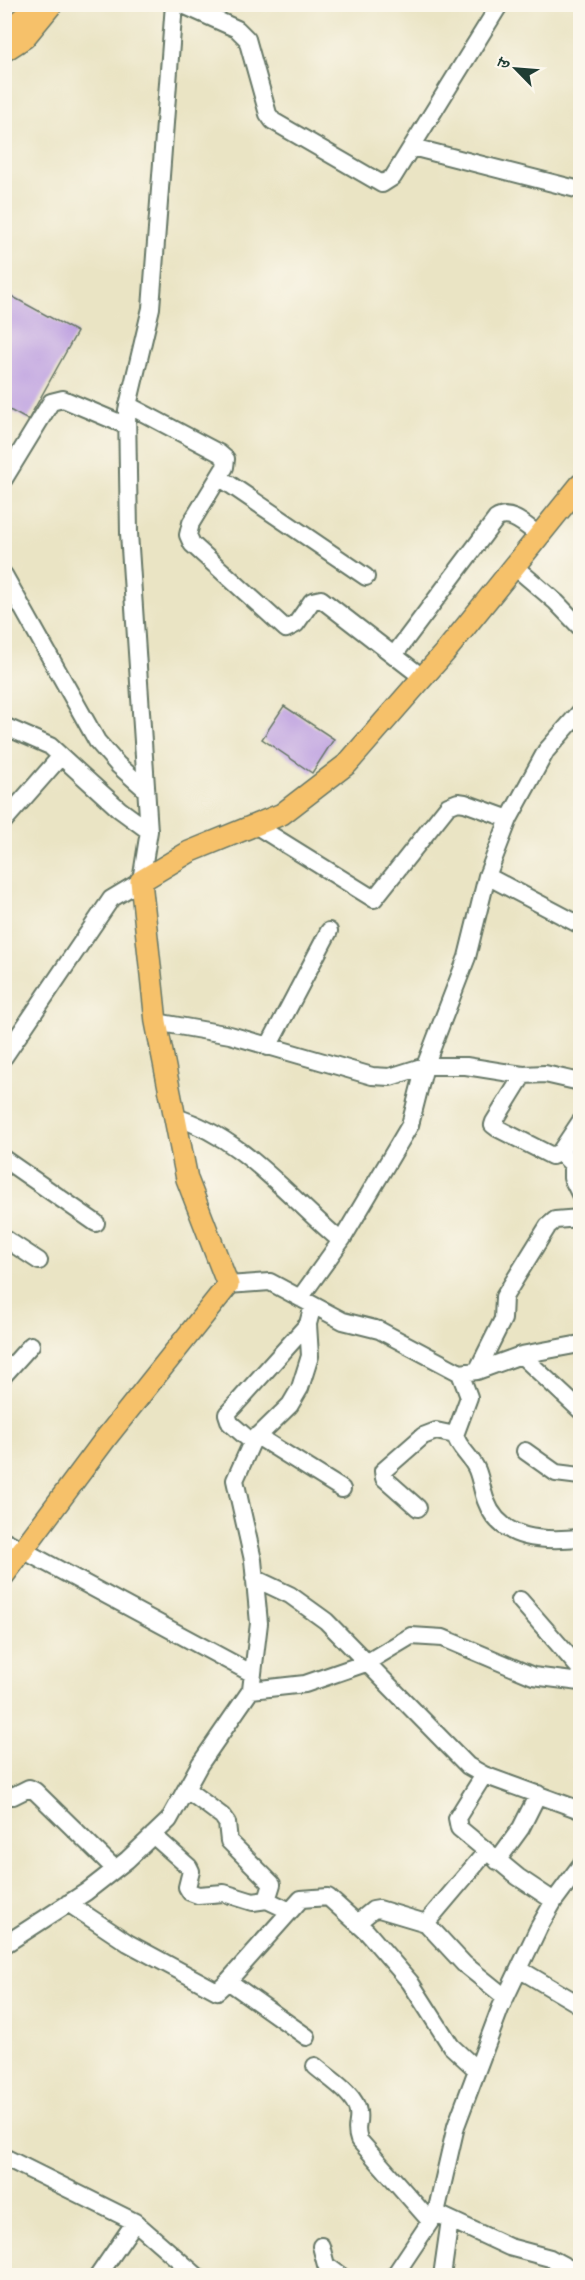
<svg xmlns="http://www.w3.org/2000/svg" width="585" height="2280" font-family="Dekko,'Playpen Sans Deva',sans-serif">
  <rect width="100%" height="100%" fill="#fbf7ec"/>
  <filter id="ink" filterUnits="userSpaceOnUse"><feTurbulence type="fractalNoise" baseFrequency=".0167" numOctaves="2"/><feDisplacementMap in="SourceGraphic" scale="12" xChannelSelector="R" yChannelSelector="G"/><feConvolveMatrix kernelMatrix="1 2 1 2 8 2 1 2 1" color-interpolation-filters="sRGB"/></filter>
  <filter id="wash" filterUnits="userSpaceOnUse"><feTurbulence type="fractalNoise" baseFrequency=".008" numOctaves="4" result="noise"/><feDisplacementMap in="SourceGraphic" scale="24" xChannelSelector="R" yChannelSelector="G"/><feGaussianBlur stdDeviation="1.35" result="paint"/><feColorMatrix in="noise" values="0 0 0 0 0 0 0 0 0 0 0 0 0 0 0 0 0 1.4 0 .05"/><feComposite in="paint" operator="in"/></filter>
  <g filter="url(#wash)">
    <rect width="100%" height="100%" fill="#eae4c4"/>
    <g id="blocks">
      <path fill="#bc9ee0" d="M 4,292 L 77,332 L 28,420 L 4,407 Z
        M 284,706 L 334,739 L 312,773 L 262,739 Z"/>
    </g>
  </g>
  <g filter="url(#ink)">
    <use href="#blocks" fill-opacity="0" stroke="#676" stroke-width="1.5"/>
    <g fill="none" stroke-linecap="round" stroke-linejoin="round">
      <g stroke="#676" stroke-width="20">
        <path id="minor" d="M 181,4 L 237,29 L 247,39 L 268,114 L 273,121 L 382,184 L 393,177 L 500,4
          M 412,147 L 580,190
          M 128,405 L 219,453 L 226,459 L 225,467 L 191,523 L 188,535 L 192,544 L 286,629 L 296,624 L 312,601 L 321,599 L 422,677
          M 219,477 L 366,577
          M 4,479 L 51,402 L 63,399 L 127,426
          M 515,567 L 556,602 L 580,627
          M 4,575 L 97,741 L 118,765 L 144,788
          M 394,655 L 496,519 C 511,509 528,528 540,536
          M 4,726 L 50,746 L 119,809 L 149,831
          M 4,821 L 61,756
          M 255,825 L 374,899 L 448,806 L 458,802 L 465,803 L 509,819
          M 487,876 L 580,925
          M 156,1022 L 230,1035 L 372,1076 L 390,1077 L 425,1066 L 466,1066 L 523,1075 L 545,1074 L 580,1082
          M 268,1047 L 329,931
          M 4,1057 L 111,899 L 141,881 L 149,831 L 129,533 L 127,410 L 151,308 L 174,4
          M 523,1075 L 494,1122 L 493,1125 L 497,1128 L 552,1156 L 560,1152 L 580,1122
          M 175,1117 C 243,1137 288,1197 341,1241
          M 560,1152 L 572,1164 L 572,1178 L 580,1194
          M 4,1159 L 96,1223
          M 4,1238 L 39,1261
          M 228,1285 L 270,1282 L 343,1321 L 379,1330 L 460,1373 L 477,1371 L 521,1355 L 580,1344
          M 300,1298 L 343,1238 L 410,1125 L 425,1066 L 467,957 L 487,876 L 509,819 L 546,751 L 580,712
          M 521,1355 L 580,1410
          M 477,1371 L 503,1319 L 504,1297 L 548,1226 L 555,1220 L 580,1218
          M 460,1373 L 469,1397 L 455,1435 C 458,1448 472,1457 477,1470 C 481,1480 482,1491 486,1501 C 501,1542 545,1541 580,1538
          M 4,1375 L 31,1345
          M 257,1436 L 342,1489
          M 252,1442 L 230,1423 L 227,1414 L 308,1324
          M 525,1451 L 556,1473 L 580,1476
          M 418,1508 L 384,1478 L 383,1471 L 423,1436 L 436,1431 L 455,1435
          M 4,1540 L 253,1674
          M 254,1578 L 290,1595 L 326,1621 L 468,1766 L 484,1775 L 580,1810
          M 520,1600 L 580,1669
          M 251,1690 L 305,1684 L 366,1663 L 411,1636 L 443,1638 L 533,1676 L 580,1682
          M 484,1775 L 457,1818 L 459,1828 L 518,1877 L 554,1901
          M 187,1790 L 222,1816 L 227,1823 L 229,1841 L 272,1884 L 267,1900
          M 4,1795 L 13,1796 L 29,1788 L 35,1791 L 115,1869
          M 153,1835 L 189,1867 L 191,1871 L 187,1887 L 190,1892 L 198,1895 L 224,1893 L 253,1902 L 267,1900 L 290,1911
          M 486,1852 L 426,1923 L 464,1964 L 505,1997
          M 497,1861 L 521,1828 L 538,1794
          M 68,1903 L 128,1943 L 217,1991 L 228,1981 L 307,2037
          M 357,1923 L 373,1910 L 379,1909 L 426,1923
          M 4,1945 L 86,1892 L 127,1860 L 169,1820 L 200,1764 L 251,1690 L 259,1623 L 253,1560 L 235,1480 L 252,1442 L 290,1405 L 300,1388 L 310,1356 L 308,1324 L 313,1305
          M 519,1969 L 580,2005
          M 228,1981 L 301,1899 L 328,1897 L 367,1932 L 410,1982 L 451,2046 L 477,2070
          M 315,2066 C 327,2077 356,2094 358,2112 C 360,2124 354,2126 359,2140 L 430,2221
          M 4,2157 L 135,2222 L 197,2276
          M 436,2213 L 509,2247 L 550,2258 L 580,2274
          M 321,2246 L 326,2265 L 341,2276
          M 98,2276 L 135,2222
          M 394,2276 L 436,2213 L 456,2126 L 500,2009 L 539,1927 L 554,1901 L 580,1866
          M 442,2276 L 450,2220"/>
      </g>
      <g stroke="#676" stroke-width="24">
        <path id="major" d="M 4,33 L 39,5
          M 4,51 L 24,38 L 52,4
          M 4,1575 L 106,1438 L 228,1285 L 187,1179 L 156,1022 L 141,881 L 189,852 L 282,814 L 347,764 L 446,651 L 580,485"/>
      </g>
      <use href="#minor" stroke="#fff" stroke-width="16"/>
      <use href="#major" stroke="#f6c16b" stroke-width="21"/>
    </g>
  </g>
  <rect width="585" height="2280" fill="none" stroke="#fbf7ec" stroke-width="24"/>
  <g transform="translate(516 69) rotate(295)" stroke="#fbf7ec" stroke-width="4.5" paint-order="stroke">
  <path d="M0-4.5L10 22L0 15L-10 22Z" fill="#1f3d34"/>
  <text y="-9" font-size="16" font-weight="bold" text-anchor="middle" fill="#1f3d34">उ</text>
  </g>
</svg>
